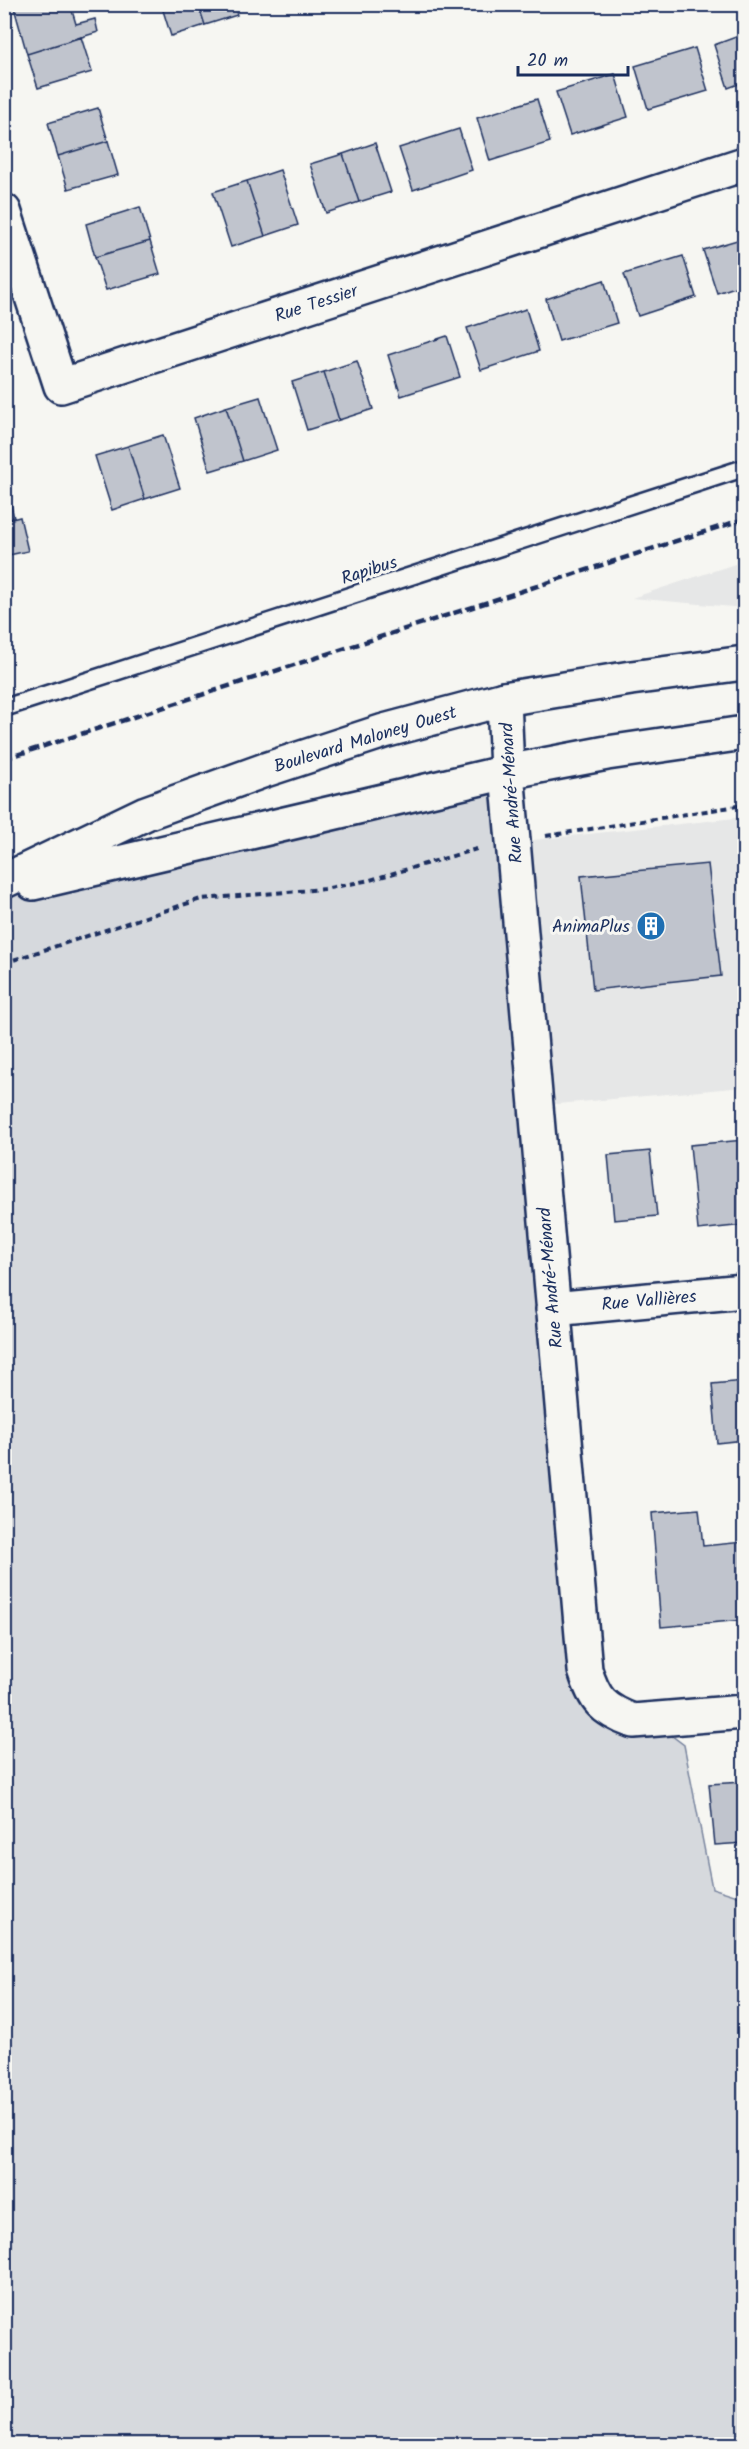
<svg xmlns="http://www.w3.org/2000/svg" width="749" height="2449" font-family="Kalam,sans-serif">
  <rect width="100%" height="100%" fill="#f6f6f2"/>
  <filter id="ink" filterUnits="userSpaceOnUse"><feTurbulence type="fractalNoise" baseFrequency=".0167" numOctaves="2"/><feDisplacementMap in="SourceGraphic" scale="12" xChannelSelector="R" yChannelSelector="G"/><feConvolveMatrix kernelMatrix="1 2 1 2 8 2 1 2 1" color-interpolation-filters="sRGB"/></filter>
  <g filter="url(#ink)">
    <path fill="#e6e7e7" d="M 744,561 L 744,608 L 632,598 Z
      M 744,817 L 744,1087 L 536,1106 L 515,842 Z"/>
    <path fill="#d6d9dd" stroke="#78849e" stroke-width="1.5" d="M 507,772 L 591,1691 L 652,1721 L 684,1745 L 712,1888 L 744,1898 L 744,2444 L 5,2444 L 5,889 Z"/>
    <path fill="#c0c4cd" stroke="#1b2f5e" stroke-width="1.5" d="M 13,4 L 70,4 L 76,24 L 95,19 L 98,32 L 27,54 Z
      M 161,4 L 198,4 L 205,25 L 171,36 Z
      M 198,4 L 234,4 L 237,15 L 205,25 Z
      M 744,34 L 744,82 L 728,88 L 714,45 Z
      M 81,37 L 92,72 L 38,88 L 27,54 Z
      M 695,48 L 708,91 L 648,109 L 635,66 Z
      M 615,74 L 628,117 L 570,135 L 556,92 Z
      M 537,99 L 550,142 L 490,161 L 477,118 Z
      M 98,108 L 108,141 L 58,156 L 48,123 Z
      M 459,129 L 472,170 L 413,190 L 399,148 Z
      M 108,141 L 118,175 L 68,189 L 58,156 Z
      M 375,143 L 391,192 L 359,202 L 343,154 Z
      M 343,154 L 359,202 L 326,213 L 310,164 Z
      M 280,170 L 298,225 L 265,236 L 247,181 Z
      M 247,181 L 265,236 L 231,247 L 213,192 Z
      M 140,207 L 150,241 L 95,257 L 86,224 Z
      M 744,238 L 744,284 L 717,293 L 703,250 Z
      M 150,241 L 160,274 L 106,290 L 95,257 Z
      M 683,256 L 696,297 L 638,316 L 624,274 Z
      M 604,280 L 617,323 L 559,341 L 546,299 Z
      M 526,309 L 539,351 L 481,370 L 467,328 Z
      M 447,336 L 460,377 L 401,396 L 388,355 Z
      M 357,361 L 373,409 L 339,420 L 324,372 Z
      M 324,372 L 339,420 L 307,430 L 292,382 Z
      M 260,397 L 277,450 L 243,461 L 226,407 Z
      M 226,407 L 243,461 L 210,471 L 194,418 Z
      M 163,435 L 180,488 L 145,499 L 128,446 Z
      M 128,446 L 145,499 L 112,510 L 95,456 Z
      M 8,491 L 14,518 L 4,521 L 4,492 Z
      M 20,517 L 28,551 L 4,556 L 4,521 Z
      M 708,864 L 721,976 L 593,990 L 581,876 Z
      M 744,1140 L 744,1225 L 698,1230 L 690,1145 Z
      M 650,1151 L 657,1216 L 614,1220 L 608,1155 Z
      M 744,1381 L 744,1440 L 717,1443 L 712,1384 Z
      M 699,1509 L 703,1546 L 744,1542 L 744,1620 L 661,1627 L 652,1513 Z
      M 744,1782 L 744,1843 L 715,1845 L 709,1784 Z"/>
    <g fill="none" stroke-linecap="round" stroke-linejoin="round">
      <g stroke="#1b2f5e" stroke-width="21">
        <path id="service" d="M 4,708 L 744,468"/>
      </g>
      <g stroke="#1b2f5e" stroke-width="38">
        <path id="minor" d="M 4,211 L 61,386 L 744,164
          M 504,699 L 507,772 L 585,1670 C 594,1700 603,1710 633,1721 L 744,1712
          M 553,1309 L 744,1291"/>
      </g>
      <g stroke="#1b2f5e" stroke-width="38">
        <path id="primary" d="M 4,881 L 146,813 L 265,770 L 384,731 L 504,699 L 631,678 L 744,663
          M 33,883 L 507,772 L 607,753 L 744,733"/>
      </g>
      <path stroke="#1b2f5e" stroke-width="4" stroke-dasharray="6 4.5" stroke-linecap="butt" d="M 546,836 L 744,805
        M 4,963 L 201,899 L 324,889 L 370,880 L 480,848"/>
      <use href="#service" stroke="#f6f6f2" stroke-width="16"/>
      <use href="#minor" stroke="#f6f6f2" stroke-width="33"/>
      <use href="#primary" stroke="#f6f6f2" stroke-width="33"/>
      <path stroke="#1b2f5e" stroke-width="4.5" stroke-dasharray="9 4.5" stroke-linecap="butt" d="M 4,759 L 744,519"/>
    </g>
  </g>
  <defs>
    <g id="building-disc" transform="scale(1.5)"><circle r="9.5" fill="#1f6fb2" stroke="#f6f6f2"/><path d="M-4-6H4V6H1V3H-1V6H-4ZM-2.5-4.3h1.7v1.8h-1.7ZM.8-4.3h1.7v1.8H.8ZM-2.5-1h1.7V.8h-1.7ZM.8-1h1.7V.8H.8Z" fill="#fff"/></g>
  </defs>
  <g fill-rule="evenodd">
    <use href="#building-disc" x="651" y="926"/>
  </g>
  <g text-anchor="middle" stroke-width="6" stroke-linejoin="round" paint-order="stroke">
    <g font-size="18" fill="#1b2f5e" stroke="#f6f6f2">
      <text transform="translate(316 303) rotate(-18)" y="6">Rue Tessier</text>
      <text transform="translate(369 570) rotate(-18)" y="6">Rapibus</text>
      <text transform="translate(365 739) rotate(-17)" y="6">Boulevard Maloney Ouest</text>
      <text transform="translate(511 793) rotate(-94)" y="6">Rue André-Ménard</text>
      <text transform="translate(550 1278) rotate(-95)" y="6">Rue André-Ménard</text>
      <text transform="translate(649 1300) rotate(-5)" y="6">Rue Vallières</text>
    </g>
    <g font-size="18" fill="#1b2f5e" stroke="#f6f6f2" text-anchor="end">
      <text x="630" y="932">AnimaPlus</text>
    </g>
  </g>
  <rect width="749" height="2449" fill="none" stroke="#f6f6f2" stroke-width="24"/>
  <rect x="12" y="12" width="725" height="2425" fill="none" stroke="#1b2f5e" stroke-width="2" filter="url(#ink)"/>
  <path d="M518 66v9h110v-9" fill="none" stroke="#1b2f5e" stroke-width="3"/>
  <text x="527" y="66" font-size="18" fill="#1b2f5e" stroke="#f6f6f2" stroke-width="4.5" paint-order="stroke">20 m</text>
</svg>
